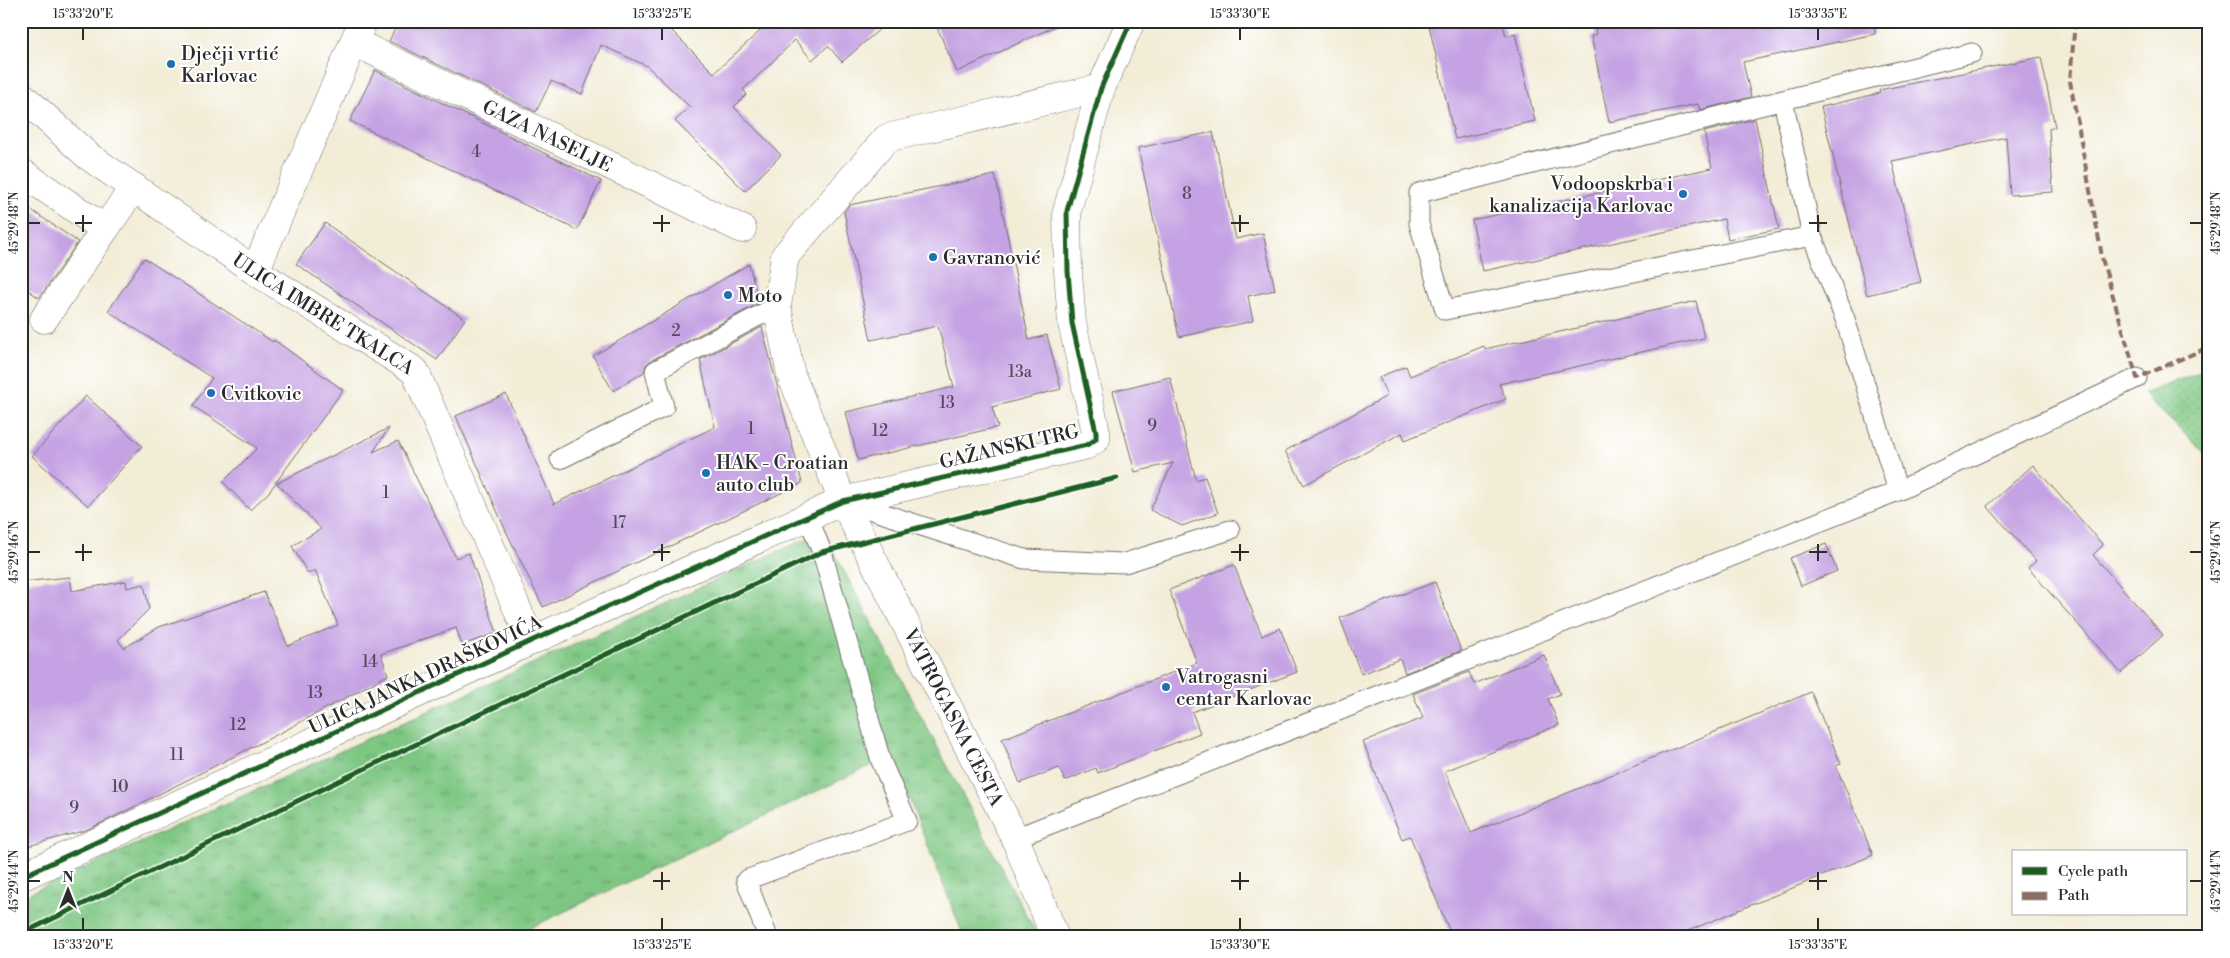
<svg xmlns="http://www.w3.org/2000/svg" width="2230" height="958" font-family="'Libre Bodoni',serif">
  <defs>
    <pattern id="grass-dots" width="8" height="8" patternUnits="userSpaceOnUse" patternTransform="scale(1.25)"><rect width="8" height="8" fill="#7ec783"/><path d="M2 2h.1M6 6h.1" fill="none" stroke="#67a26b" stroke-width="1.8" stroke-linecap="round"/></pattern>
    <pattern id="park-tufts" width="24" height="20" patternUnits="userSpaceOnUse" patternTransform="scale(1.25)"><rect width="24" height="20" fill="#7ec783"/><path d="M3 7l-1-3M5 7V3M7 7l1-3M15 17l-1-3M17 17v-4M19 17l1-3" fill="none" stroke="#67a26b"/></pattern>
  </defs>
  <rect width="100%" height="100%" fill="#fff"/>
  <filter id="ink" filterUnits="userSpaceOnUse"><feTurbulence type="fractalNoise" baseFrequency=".02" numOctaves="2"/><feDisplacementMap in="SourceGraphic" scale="10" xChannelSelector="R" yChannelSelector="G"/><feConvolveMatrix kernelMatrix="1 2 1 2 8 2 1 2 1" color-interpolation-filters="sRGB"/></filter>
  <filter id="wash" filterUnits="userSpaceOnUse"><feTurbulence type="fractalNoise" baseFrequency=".0096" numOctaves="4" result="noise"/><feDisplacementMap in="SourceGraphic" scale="20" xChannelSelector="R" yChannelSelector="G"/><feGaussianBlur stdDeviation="1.12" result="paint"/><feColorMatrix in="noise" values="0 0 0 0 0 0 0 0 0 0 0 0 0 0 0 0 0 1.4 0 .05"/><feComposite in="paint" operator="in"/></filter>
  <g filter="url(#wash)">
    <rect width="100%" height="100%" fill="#f3edd8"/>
    <path fill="url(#grass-dots)" stroke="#547957" d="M 2209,368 L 2209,457 L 2143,394 Z"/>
    <path fill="url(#park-tufts)" stroke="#547957" d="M 823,531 L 1038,937 L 964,937 L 894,761 L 870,766 L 511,937 L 21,937 L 21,897 Z"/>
    <g id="blocks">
      <path fill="#c5a2e3" d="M 399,21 L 662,21 L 714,73 L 771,21 L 889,21 L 842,62 L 828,46 L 812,60 L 795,40 L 743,90 L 747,94 L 734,107 L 781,155 L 745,191 L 675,121 L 690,107 L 647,66 L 601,45 L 582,94 L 551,81 L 536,112 L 389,41 Z
        M 934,21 L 1066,21 L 957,72 Z
        M 1428,21 L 1502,21 L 1506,36 L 1515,33 L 1535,121 L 1455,139 Z
        M 1594,21 L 1874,21 L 1875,34 L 1743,62 L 1751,97 L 1700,110 L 1698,104 L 1609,122 L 1591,36 L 1596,35 Z
        M 2041,57 L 2055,127 L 2049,129 L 2053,192 L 2010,195 L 2006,137 L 1892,161 L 1921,282 L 1867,295 L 1821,107 L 1880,93 L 1879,90 Z
        M 375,70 L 601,181 L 577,230 L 350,121 Z
        M 1755,119 L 1779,229 L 1728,239 L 1724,219 L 1483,271 L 1472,220 L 1712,168 L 1704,132 Z
        M 1213,132 L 1236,239 L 1263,233 L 1275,290 L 1248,296 L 1253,321 L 1179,337 L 1138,148 Z
        M 995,175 L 1029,340 L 1047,335 L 1061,389 L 992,407 L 998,427 L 858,460 L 846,412 L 954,387 L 938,326 L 871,340 L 844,212 L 849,205 Z
        M 21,203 L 78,242 L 39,298 L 21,285 Z
        M 325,223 L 465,319 L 437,360 L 296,264 Z
        M 144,258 L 273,342 L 274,340 L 343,390 L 269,492 L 250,510 L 223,482 L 257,448 L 193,406 L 212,378 L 108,311 Z
        M 749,264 L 759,303 L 650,361 L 646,365 L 644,372 L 613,391 L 593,356 Z
        M 1696,301 L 1704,338 L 1499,384 L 1506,399 L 1405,440 L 1402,433 L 1304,485 L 1285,451 L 1387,396 L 1379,377 L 1406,366 L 1410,376 L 1484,346 L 1485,349 Z
        M 762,327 L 802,483 L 543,607 L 505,529 L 456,416 L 506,394 L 554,504 L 715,427 L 700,360 Z
        M 1170,377 L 1196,480 L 1205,477 L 1218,513 L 1182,526 L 1150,510 L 1173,463 L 1135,472 L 1113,391 Z
        M 86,396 L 142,446 L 88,506 L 32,456 Z
        M 389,428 L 373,452 L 398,441 L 456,558 L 469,553 L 497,633 L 462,645 L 456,628 L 381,654 L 388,675 L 282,732 L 104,822 L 86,830 L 21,848 L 21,582 L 70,577 L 72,591 L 126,581 L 127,588 L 144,584 L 149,609 L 118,640 L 124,648 L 159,627 L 264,592 L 288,646 L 338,625 L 315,570 L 308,574 L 292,546 L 321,529 L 277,483 Z
        M 2033,465 L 2103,545 L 2093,555 L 2163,635 L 2121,673 L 2028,568 L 2036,561 L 1987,506 Z
        M 1826,544 L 1837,571 L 1801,586 L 1790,558 Z
        M 1234,565 L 1262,636 L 1280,628 L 1297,672 L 1192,712 L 1200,733 L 1098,773 L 1096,768 L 1065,781 L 1059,768 L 1020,783 L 1002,739 L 1197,663 L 1169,590 Z
        M 1435,582 L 1461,651 L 1405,673 L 1400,659 L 1361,674 L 1340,618 Z
        M 1544,655 L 1560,694 L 1548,699 L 1559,725 L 1445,771 L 1471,833 L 1811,692 L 1841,764 L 1836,766 L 1873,855 L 1673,937 L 1452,937 L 1410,836 L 1402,839 L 1363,742 L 1423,718 L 1413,694 L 1469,672 L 1474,684 Z"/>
    </g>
  </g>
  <g filter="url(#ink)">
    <use href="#blocks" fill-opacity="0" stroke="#716f68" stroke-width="1"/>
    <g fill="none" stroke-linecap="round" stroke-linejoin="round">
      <g stroke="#716f68" stroke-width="21">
        <path id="lane" d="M 1783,100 L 1419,193 L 1419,224 L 1445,310 L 1812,236 L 1845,319 L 1898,491
          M 1812,236 L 1783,100 L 1972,53
          M 560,459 L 664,407 L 655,371 L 777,306
          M 844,501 L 1024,559 L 1125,563 L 1230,530
          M 1015,838 L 1898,491 L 2137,378
          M 768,937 L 746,880 L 907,821 L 881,761 L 822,552 L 808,517"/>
      </g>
      <g stroke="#716f68" stroke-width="29">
        <g id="street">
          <path id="s1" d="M 354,42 L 742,229"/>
          <path id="s2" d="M 21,95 L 88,156 L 255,271 L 415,371 L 531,641"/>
          <path d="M 21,172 L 105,229 L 134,187"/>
          <path d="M 255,271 L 363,21"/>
          <path d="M 44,319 L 105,229"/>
          <path d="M 21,877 L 531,641 L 843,501 L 1087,445 L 1096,439 L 1096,432 L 1072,323 L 1068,271 L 1067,211 L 1101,88 L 1131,21"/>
          <path d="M 1055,937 L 1015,838 L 843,501 L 791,375 L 777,306 L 785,256 L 887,138 L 1101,88"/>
        </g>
      </g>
      <use href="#lane" stroke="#fff" stroke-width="19"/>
      <use href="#street" stroke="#fff" stroke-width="28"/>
      <path stroke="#8d6e63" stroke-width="4" stroke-dasharray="8 4" stroke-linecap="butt" d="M 2075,21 L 2070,81 L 2103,262 L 2137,378 L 2209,347"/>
      <g stroke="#fff" stroke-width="8">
        <path id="cycleway" d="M 21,877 L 531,641 L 843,501 L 1087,445 L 1096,439 L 1096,432 L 1072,323 L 1068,271 L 1067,211 L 1101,88 L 1131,21
          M 21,934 L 345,778 L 822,552 L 1117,478"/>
      </g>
      <use href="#cycleway" stroke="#1b5e20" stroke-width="5"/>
    </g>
  </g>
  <path fill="none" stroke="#2b2b2b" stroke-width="2" d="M 83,28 L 83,40M 662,28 L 662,40M 1240,28 L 1240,40M 1818,28 L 1818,40M 83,215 L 83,232M 662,215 L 662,232M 1240,215 L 1240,232M 1818,215 L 1818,232M 28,223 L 40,223M 75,223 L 92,223M 653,223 L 670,223M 1231,223 L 1249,223M 1809,223 L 1827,223M 2190,223 L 2202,223M 83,544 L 83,561M 662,544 L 662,561M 1240,544 L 1240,561M 1818,544 L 1818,561M 28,552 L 40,552M 75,552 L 92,552M 653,552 L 670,552M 1231,552 L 1249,552M 1809,552 L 1827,552M 2190,552 L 2202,552M 662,872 L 662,890M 1240,872 L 1240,890M 1818,872 L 1818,890M 28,881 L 40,881M 653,881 L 670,881M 1231,881 L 1249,881M 1809,881 L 1827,881M 2190,881 L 2202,881M 83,918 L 83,930M 662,918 L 662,930M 1240,918 L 1240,930M 1818,918 L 1818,930"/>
  <g fill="#1f6fb2" stroke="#fff" stroke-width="2">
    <circle cx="171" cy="64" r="5"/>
    <circle cx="1683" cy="194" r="5"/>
    <circle cx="933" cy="257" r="5"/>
    <circle cx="728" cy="295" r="5"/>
    <circle cx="211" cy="393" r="5"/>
    <circle cx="706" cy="473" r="5"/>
    <circle cx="1166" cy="687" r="5"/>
  </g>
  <g text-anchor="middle" stroke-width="4" stroke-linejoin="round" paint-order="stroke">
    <g font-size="16" fill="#524959">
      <text x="476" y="157">4</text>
      <text x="1187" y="199">8</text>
      <text x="676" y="336">2</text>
      <text x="1020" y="377">13a</text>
      <text x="947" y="408">13</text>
      <text x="1152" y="431">9</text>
      <text x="751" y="434">1</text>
      <text x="880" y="436">12</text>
      <text x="386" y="498">1</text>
      <text x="619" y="528">17</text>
      <text x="370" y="667">14</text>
      <text x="315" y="698">13</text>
      <text x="238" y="730">12</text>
      <text x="177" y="760">11</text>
      <text x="120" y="792">10</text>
      <text x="74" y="813">9</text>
    </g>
    <g font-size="19" fill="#2b2b2b" stroke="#fff" text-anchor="start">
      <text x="181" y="60">Dječji vrtić<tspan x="181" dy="22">Karlovac</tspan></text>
      <text x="1673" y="190" text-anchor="end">Vodoopskrba i<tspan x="1673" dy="22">kanalizacija Karlovac</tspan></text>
      <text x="943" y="264">Gavranović</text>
      <text x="738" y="302">Moto</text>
      <text x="221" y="400">Cvitkovic</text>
      <text x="716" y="469">HAK - Croatian<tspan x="716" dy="22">auto club</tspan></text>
      <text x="1176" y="683">Vatrogasni<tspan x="1176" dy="22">centar Karlovac</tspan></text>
    </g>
    <g font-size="19" fill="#2b2b2b" stroke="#fff">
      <text dy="7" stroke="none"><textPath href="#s1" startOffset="215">GAZA NASELJE</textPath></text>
      <text dy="7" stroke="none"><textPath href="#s2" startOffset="374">ULICA IMBRE TKALCA</textPath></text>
      <text transform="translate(1009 446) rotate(-13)" y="7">GAŽANSKI TRG</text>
      <text transform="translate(425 674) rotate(-25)" y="7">ULICA JANKA DRAŠKOVIĆA</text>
      <text transform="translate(954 717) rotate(63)" y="7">VATROGASNA CESTA</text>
    </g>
  </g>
  <rect width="2230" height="958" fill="none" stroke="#fff" stroke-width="55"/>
  <rect x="2012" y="850" width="175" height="65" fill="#ffffff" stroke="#aaaaaa"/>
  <rect x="2022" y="867" width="25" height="8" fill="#1b5e20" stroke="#aaaaaa"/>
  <text x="2058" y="876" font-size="15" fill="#2b2b2b">Cycle path</text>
  <rect x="2022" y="892" width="25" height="8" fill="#8d6e63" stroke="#aaaaaa"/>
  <text x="2058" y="900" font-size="15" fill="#2b2b2b">Path</text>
  <g transform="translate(68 890)" stroke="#ffffff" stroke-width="4" paint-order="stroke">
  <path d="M0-4L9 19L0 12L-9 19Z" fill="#2b2b2b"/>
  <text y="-8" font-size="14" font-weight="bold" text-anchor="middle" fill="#2b2b2b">N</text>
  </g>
  <rect x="28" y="28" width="2174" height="902" fill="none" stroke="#2b2b2b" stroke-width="2"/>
  <g font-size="12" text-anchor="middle" fill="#2b2b2b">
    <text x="83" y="18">15°33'20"E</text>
    <text x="662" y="18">15°33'25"E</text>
    <text x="1240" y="18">15°33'30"E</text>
    <text x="1818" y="18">15°33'35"E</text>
    <text transform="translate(14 223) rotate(-90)" y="4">45°29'48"N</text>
    <text transform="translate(2216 223) rotate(-90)" y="4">45°29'48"N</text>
    <text transform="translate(14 552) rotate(-90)" y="4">45°29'46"N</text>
    <text transform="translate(2216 552) rotate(-90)" y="4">45°29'46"N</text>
    <text transform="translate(14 881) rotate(-90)" y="4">45°29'44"N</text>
    <text transform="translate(2216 881) rotate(-90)" y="4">45°29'44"N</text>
    <text x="83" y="949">15°33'20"E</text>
    <text x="662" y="949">15°33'25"E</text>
    <text x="1240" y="949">15°33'30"E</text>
    <text x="1818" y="949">15°33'35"E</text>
  </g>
</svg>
